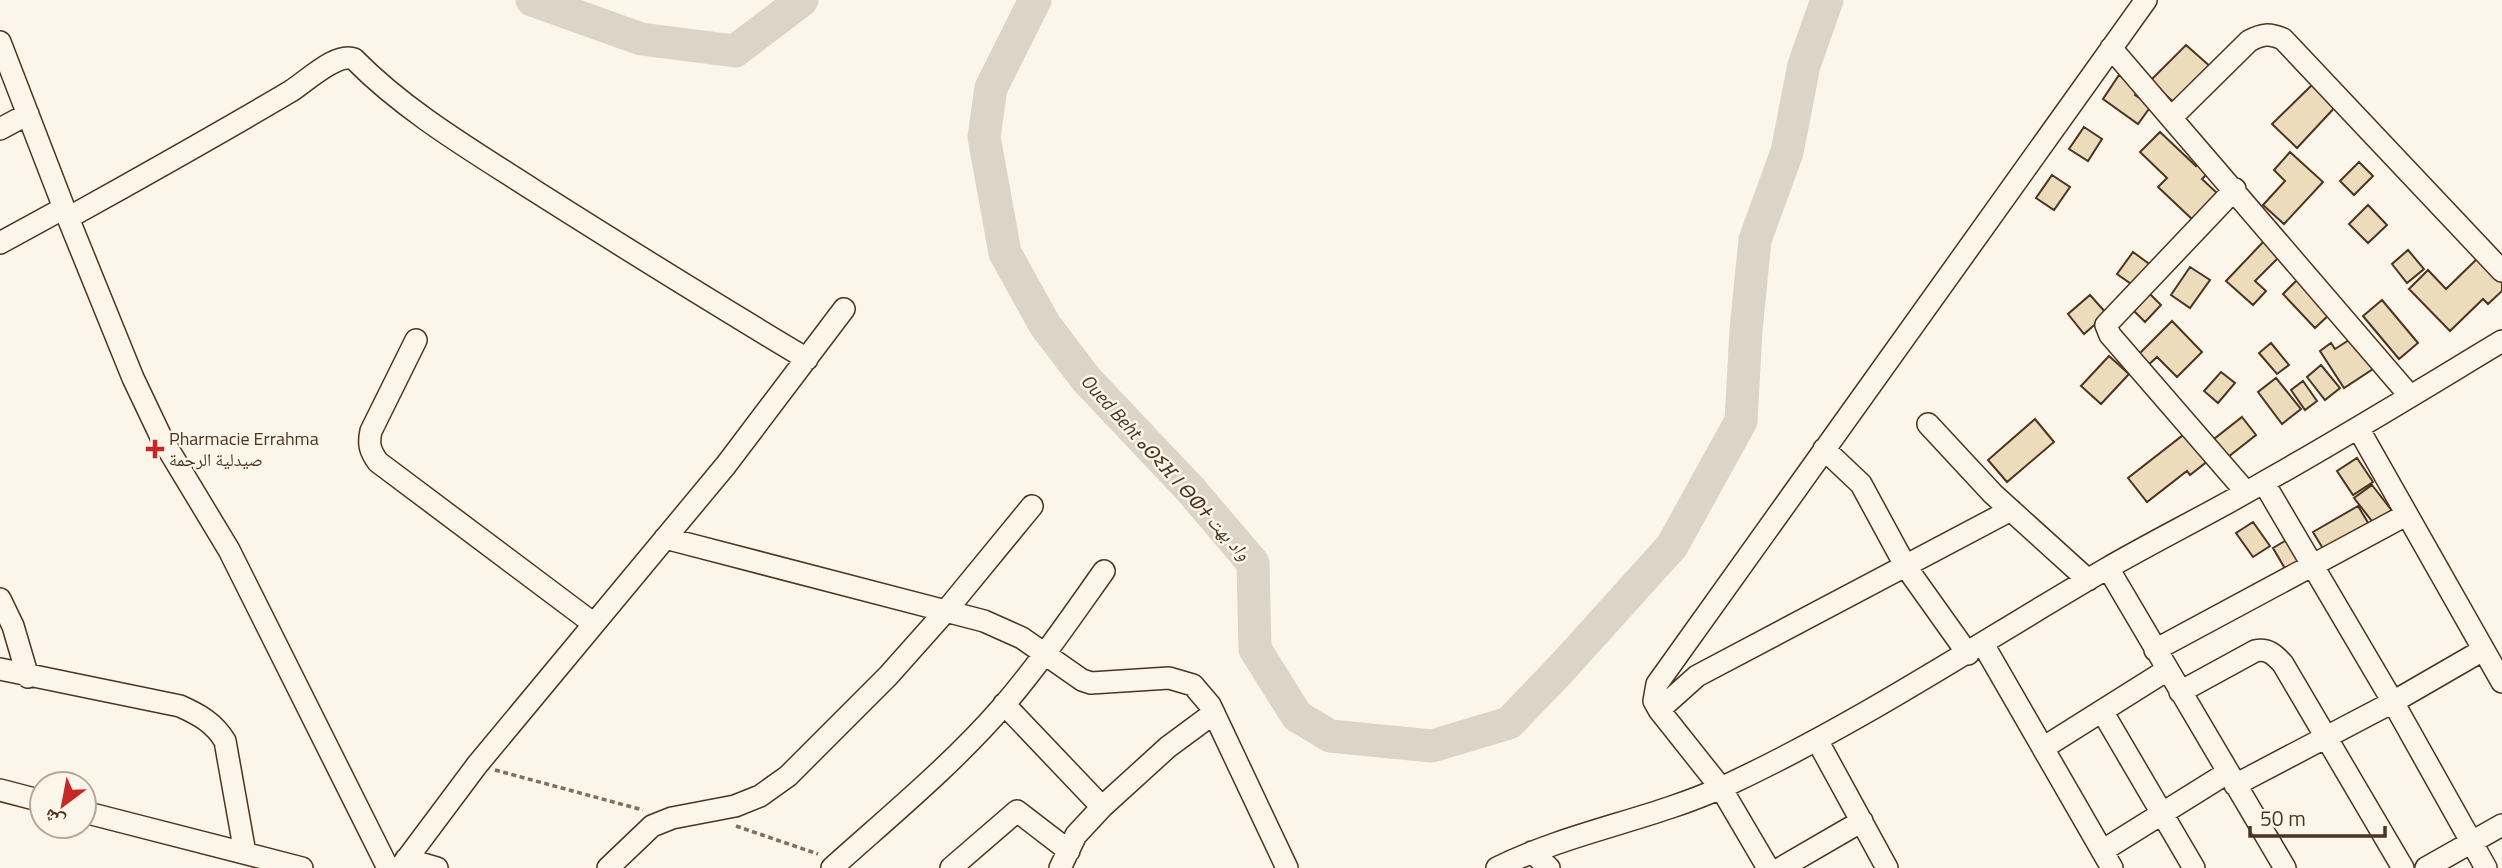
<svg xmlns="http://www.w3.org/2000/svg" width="2502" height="868" font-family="'Titillium Web','Noto Naskh Arabic','Noto Sans Tifinagh',sans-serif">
  <rect width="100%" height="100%" fill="#fbf6e9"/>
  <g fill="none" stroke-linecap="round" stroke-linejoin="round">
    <path stroke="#dcd4c6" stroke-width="33" d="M 532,0 L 641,39 L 735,51 L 802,0
      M 1035,0 L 991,88 L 984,137 L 1005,253 L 1045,325 L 1086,379 L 1190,489 L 1253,563 L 1255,649 L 1297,716 L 1330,736 L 1432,746 L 1509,723 L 1560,670 L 1672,546 L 1741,421 L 1746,330 L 1755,240 L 1787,152 L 1804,65 L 1827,0"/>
  </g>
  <path fill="#ecdcbc" stroke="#4a3520" stroke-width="2" d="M 2186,45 L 2212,68 L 2178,106 L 2150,81 Z
    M 2119,75 L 2139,89 L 2135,95 L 2151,106 L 2138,124 L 2103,99 Z
    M 2315,82 L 2338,104 L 2297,148 L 2272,124 Z
    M 2084,127 L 2102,139 L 2088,161 L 2069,149 Z
    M 2160,132 L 2196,166 L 2198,164 L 2208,173 L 2202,179 L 2218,194 L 2193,220 L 2158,187 L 2167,178 L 2140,152 Z
    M 2290,152 L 2323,182 L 2284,224 L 2263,205 L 2285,181 L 2274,170 Z
    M 2359,162 L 2373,176 L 2354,195 L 2340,181 Z
    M 2052,175 L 2070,187 L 2054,210 L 2036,198 Z
    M 2368,205 L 2387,225 L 2368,243 L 2349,224 Z
    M 2265,240 L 2281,255 L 2255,281 L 2266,291 L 2253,305 L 2226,281 Z
    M 2408,250 L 2424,269 L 2407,283 L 2392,264 Z
    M 2133,252 L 2152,266 L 2137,288 L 2117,274 Z
    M 2481,255 L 2502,277 L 2502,291 L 2488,304 L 2483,299 L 2450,331 L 2409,289 L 2428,270 L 2446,289 Z
    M 2190,267 L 2210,280 L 2190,308 L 2171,295 Z
    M 2299,278 L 2332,312 L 2315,328 L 2283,294 Z
    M 2148,292 L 2161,305 L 2145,322 L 2131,308 Z
    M 2090,295 L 2107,314 L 2084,334 L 2068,314 Z
    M 2382,300 L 2418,343 L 2399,359 L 2363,316 Z
    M 2172,321 L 2202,352 L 2177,377 L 2157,357 L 2146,367 L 2136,357 Z
    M 2349,340 L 2356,350 L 2359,348 L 2373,369 L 2344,388 L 2320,351 L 2331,343 L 2335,349 Z
    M 2271,343 L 2289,365 L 2277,374 L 2259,353 Z
    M 2109,356 L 2129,374 L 2101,404 L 2081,386 Z
    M 2321,365 L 2340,388 L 2325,400 L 2307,377 Z
    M 2221,372 L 2235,383 L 2218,403 L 2204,391 Z
    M 2276,378 L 2301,409 L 2282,424 L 2258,392 Z
    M 2303,381 L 2317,401 L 2305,410 L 2291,390 Z
    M 2242,417 L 2256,435 L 2228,457 L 2214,439 Z
    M 2035,419 L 2054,442 L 2007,482 L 1988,460 Z
    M 2187,432 L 2209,460 L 2190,475 L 2187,471 L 2147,502 L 2128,478 Z
    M 2357,458 L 2373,482 L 2353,495 L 2337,471 Z
    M 2372,485 L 2393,512 L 2375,525 L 2354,498 Z
    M 2358,506 L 2370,526 L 2325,552 L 2313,532 Z
    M 2253,522 L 2270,546 L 2253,557 L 2236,533 Z
    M 2290,538 L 2304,561 L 2287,572 L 2273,548 Z"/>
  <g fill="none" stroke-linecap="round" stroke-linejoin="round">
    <g stroke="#4a3520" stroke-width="24">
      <path id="minor" d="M 0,42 L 64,208 L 133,378 L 162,439 L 229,550 L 388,868
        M 2111,48 L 2410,396
        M 2172,117 L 2249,41 C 2262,34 2269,33 2283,39 L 2502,271
        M 0,129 L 28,114
        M 2235,189 L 2106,325 L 2110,335 L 2246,492
        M 68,218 C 143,176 217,135 291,91 C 307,81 336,52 354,59 C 406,112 473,151 535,191 C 625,248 715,304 807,359
        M 0,243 L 64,208
        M 416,340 L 371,431 C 368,444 370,451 378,462 L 594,624
        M 1928,424 L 1993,494 L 2088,580
        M 2358,428 L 2502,682
        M 1824,449 L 1861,484 L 1906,567 L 1968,654
        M 2264,483 L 2393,702 L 2486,868
        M 665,538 L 984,621 L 1022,638 L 1082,680 L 1091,683 L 1169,678 L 1193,685 L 1210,705 L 1287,868
        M 2108,568 L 2285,868
        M 0,599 L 13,626 L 28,677
        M 1983,644 L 2112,868
        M 2155,650 L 2406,515
        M 0,669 L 180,706 C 200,715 214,723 225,741 L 245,853
        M 2180,692 L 2255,651 C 2268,648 2275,655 2283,664 L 2403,868
        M 1004,704 L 1102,807
        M 1659,710 L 1697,676 L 2011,510
        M 2102,711 L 2194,868
        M 1817,740 L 1887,868
        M 2043,748 L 2167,670
        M 2235,785 L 2393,702 L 2483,650
        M 0,790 L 42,801
        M 84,812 L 302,868
        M 2102,851 L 2227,773
        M 1532,852 L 1549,868
        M 406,859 L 437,868
        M 400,868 L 477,765 L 726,465 L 844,309
        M 608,868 L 652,826 L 672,818 L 735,806 L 760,796 L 788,776 L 888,676 L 945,612 L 1032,506
        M 832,868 C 891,815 953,764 1004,705 C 1040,663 1072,616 1104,571
        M 951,868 L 1017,811 L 1069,851
        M 1060,868 L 1076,835 L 1102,807 L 1168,747 L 1214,713
        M 1497,868 C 1569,832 1650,820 1723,787 C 1857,725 1979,643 2106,569 C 2158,539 2213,512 2266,481 C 2346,436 2424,388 2502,341
        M 1768,868 L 1721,788 L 1659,710 L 1654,701 L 1657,684 L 2146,0
        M 1781,868 L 1862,821
        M 2426,868 L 2502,825"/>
    </g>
    <path stroke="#7f6f5c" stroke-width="3.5" stroke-dasharray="5 3.5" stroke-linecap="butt" d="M 495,770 L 643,810
      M 736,826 L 818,854"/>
    <use href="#minor" stroke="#fbf6e9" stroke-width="21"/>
  </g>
  <path fill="#c62828" stroke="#fbf6e9" stroke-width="2.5" d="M151.5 438.5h7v7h7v7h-7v7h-7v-7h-7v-7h7z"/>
  <g text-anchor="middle" stroke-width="5" stroke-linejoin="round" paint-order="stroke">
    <g font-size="18" fill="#4a3520" stroke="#fbf6e9" text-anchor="start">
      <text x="169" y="445">Pharmacie Errahma<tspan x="169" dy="21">صيدلية الرحمة</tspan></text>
    </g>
    <g font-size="19" font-style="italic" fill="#4a3520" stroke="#fbf6e9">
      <text transform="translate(1166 467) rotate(48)" y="7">Oued Beht ⴰⵙⵉⴼ ⵏ ⴱⵀⵜ واد بهت</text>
    </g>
  </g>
  <g transform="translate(63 805) rotate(212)"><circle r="33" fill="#fbf6e9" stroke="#b4a999" stroke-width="2"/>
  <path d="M0-5L12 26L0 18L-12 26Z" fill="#c62828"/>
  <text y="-10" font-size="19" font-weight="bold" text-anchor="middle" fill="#4a3520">ش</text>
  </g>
  <path d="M2250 826v10h135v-10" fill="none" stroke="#4a3520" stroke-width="3.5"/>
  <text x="2260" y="826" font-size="21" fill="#4a3520" stroke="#fbf6e9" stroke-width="5" paint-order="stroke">50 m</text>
</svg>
